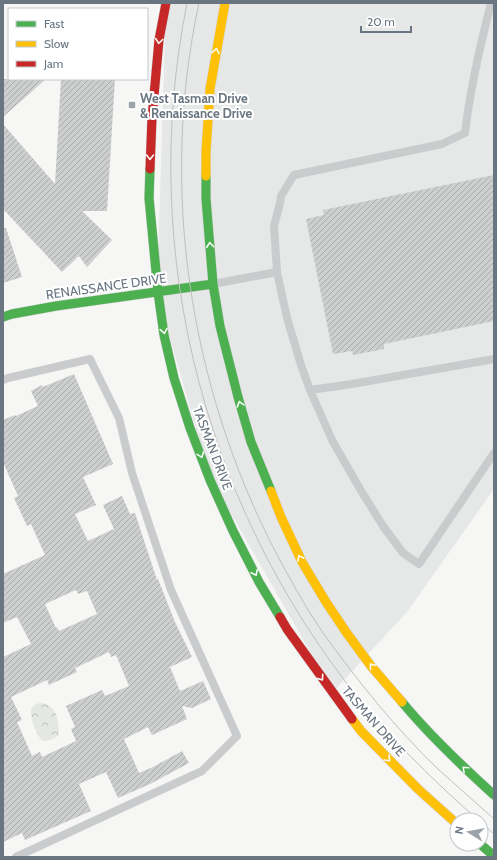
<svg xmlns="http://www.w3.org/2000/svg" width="497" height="860" font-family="Cabin,sans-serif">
  <defs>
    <pattern id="forest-crowns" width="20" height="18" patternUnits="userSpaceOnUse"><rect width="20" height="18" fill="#e4e7e3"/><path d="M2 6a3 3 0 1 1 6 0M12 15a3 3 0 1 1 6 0" fill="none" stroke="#bdc0bd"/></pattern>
    <pattern id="building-hatch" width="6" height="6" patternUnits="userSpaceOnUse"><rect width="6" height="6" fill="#cdcece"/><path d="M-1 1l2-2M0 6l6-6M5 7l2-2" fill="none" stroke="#aaacad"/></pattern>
  </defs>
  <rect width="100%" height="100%" fill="#f6f6f5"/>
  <path fill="#e6e7e7" d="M 166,3 L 494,3 L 494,489 L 407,612 L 333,692 L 209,475 L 157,292 Z"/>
  <path fill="url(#forest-crowns)" d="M 39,703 C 57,703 59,721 59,735 C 54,739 47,742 41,740 C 37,733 30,719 31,712 C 31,707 35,705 39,703 Z"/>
  <path fill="#f6f6f5" d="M 494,801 L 494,847 L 485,857 L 466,857 L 452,845 L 457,840 L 457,844 L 481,844 L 481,820 L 476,819 Z"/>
  <path fill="url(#building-hatch)" fill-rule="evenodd" d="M 3,79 L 46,79 L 3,117 Z
    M 61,79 L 115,79 L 107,211 L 82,211 L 112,240 L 87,267 L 79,256 L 62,272 L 3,209 L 3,124 L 55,184 Z
    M 494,175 L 494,321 L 384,344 L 384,349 L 353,355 L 352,351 L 333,354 L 306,219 L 324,215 L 323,210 Z
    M 3,228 L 6,228 L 22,277 L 3,283 Z
    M 74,374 L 113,464 L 83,477 L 96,505 L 75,514 L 88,541 L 114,529 L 103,505 L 122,496 L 130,514 L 135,513 L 157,580 L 158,579 L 175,622 L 192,657 L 170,667 L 180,691 L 203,681 L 211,699 L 192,708 L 182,706 L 187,719 L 152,735 L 148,727 L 124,739 L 139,773 L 153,767 L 182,751 L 189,763 L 150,784 L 118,798 L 106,772 L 79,784 L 91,811 L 25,840 L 22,833 L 3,842 L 3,657 L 31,644 L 17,617 L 3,623 L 3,574 L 45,555 L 31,524 L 27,526 L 14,498 L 18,496 L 3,462 L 3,420 L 15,415 L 16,416 L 38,406 L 31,391 L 42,385 L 43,387 ZM 76,590 L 78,594 L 87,591 L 97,614 L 59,631 L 57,627 L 56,628 L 45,604 ZM 109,652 L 111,657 L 116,655 L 129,686 L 105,696 L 102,690 L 66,706 L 75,727 L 71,729 L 76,741 L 42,757 L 40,752 L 32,756 L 17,722 L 22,720 L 11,697 L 47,680 L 49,685 L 77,672 L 75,668 Z"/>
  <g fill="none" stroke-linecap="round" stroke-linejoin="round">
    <g stroke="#d2d2d2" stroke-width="10">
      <path id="fast" d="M 150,169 L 149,198 L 158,292 L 164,335 L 174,378 L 190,428 L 210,480 L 233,531 L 259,582 L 280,617
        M 206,176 L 206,199 L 213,284 L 220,326 L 238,397 L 251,442 L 271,491
        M 3,317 L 12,314 L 56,306 L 213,284
        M 402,702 C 430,736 462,766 494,795
        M 480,844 L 494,856"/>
    </g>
    <g stroke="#d2d2d2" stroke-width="10">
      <path id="slow" d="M 206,176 L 206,152 L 210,89 L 225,3
        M 271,491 L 281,517 L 302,562 L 326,602 L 346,632 L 371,666 L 402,702
        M 352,719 L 361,731 L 418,789 L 457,824"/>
    </g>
    <g stroke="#d2d2d2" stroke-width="10">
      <path id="jam" d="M 150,169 L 152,118 L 159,40 L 166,3
        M 280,617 L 287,629 L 352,719"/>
    </g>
    <path stroke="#cacbcc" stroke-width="8" d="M 491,3 C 480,46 470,89 465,133 L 442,144 L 294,175 L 281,196 L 280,203 L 274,226 L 277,272 L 287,318 L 301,365 L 310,390 L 332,440 L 360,489 L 383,526 L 403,553 L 419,564 L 494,453
      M 213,284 L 277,272
      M 3,380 L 8,378 L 90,359 L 119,418 L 132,473 L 171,590 L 237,736 L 202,771 L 16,857
      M 310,390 L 352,384 L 494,359"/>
    <use href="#fast" stroke="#4caf50" stroke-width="9"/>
    <use href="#slow" stroke="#ffc107" stroke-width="9"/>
    <use href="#jam" stroke="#c62828" stroke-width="9"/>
    <path stroke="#c0c0c1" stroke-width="1" d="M 187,3 C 136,256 207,521 374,717 C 406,754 442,788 478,820
      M 199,3 C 159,187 189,384 275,551 C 289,577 304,605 321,630 C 356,679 395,728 439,770 C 457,786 476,803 494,819
      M 481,822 L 494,834"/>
  </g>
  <defs><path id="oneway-chevron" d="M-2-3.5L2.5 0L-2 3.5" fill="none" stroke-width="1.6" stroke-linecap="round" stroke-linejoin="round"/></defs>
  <g stroke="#f6fbf6">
    <use href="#oneway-chevron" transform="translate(159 41) rotate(98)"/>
    <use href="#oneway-chevron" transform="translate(216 51) rotate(-80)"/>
    <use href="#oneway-chevron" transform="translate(150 157) rotate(91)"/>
    <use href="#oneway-chevron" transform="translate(210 245) rotate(-95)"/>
    <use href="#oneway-chevron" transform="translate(164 331) rotate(80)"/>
    <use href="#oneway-chevron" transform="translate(240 404) rotate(-107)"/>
    <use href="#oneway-chevron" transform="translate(201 455) rotate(69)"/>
    <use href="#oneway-chevron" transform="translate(300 558) rotate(-117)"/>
    <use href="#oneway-chevron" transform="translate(255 573) rotate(63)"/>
    <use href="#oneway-chevron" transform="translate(372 666) rotate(-129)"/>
    <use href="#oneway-chevron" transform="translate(321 678) rotate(55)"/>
    <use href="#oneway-chevron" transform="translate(388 759) rotate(46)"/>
    <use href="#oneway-chevron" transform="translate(465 769) rotate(-137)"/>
  </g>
  <rect fill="#9aa2aa" stroke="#fff" stroke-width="1.5" x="128" y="101" width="8" height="8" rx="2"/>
  <g text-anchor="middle" stroke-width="4" stroke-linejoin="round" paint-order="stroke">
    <g font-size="13" font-weight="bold" fill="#697581" stroke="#fff" text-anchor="start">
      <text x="140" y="103">West Tasman Drive<tspan x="140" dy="15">&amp; Renaissance Drive</tspan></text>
    </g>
    <g font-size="13" fill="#697581" stroke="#fff">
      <text transform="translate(106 286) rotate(-8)" y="5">RENAISSANCE DRIVE</text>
      <text transform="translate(213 448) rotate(69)" y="5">TASMAN DRIVE</text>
      <text transform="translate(374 721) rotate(49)" y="5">TASMAN DRIVE</text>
    </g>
  </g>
  <rect width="497" height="860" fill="none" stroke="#697581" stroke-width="8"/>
  <rect x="8" y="8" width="140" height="72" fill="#ffffff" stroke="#c3c8cd"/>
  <rect x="16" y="21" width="20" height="6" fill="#4caf50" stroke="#c3c8cd"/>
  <text x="44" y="28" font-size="12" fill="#697581">Fast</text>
  <rect x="16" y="41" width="20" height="6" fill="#ffc107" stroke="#c3c8cd"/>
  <text x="44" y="48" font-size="12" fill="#697581">Slow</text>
  <rect x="16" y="61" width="20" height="6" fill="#c62828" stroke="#c3c8cd"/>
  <text x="44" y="68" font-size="12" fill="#697581">Jam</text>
  <g transform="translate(469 832) rotate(281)"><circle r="19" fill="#ffffff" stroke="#c3c8cd"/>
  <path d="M0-3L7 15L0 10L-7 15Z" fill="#9aa2aa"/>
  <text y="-6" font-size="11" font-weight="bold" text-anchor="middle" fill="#697581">N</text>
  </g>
  <path d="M361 26v6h50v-6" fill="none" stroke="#697581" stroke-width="2"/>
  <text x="367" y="26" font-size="12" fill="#697581" stroke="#ffffff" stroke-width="3" paint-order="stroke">20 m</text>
</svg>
